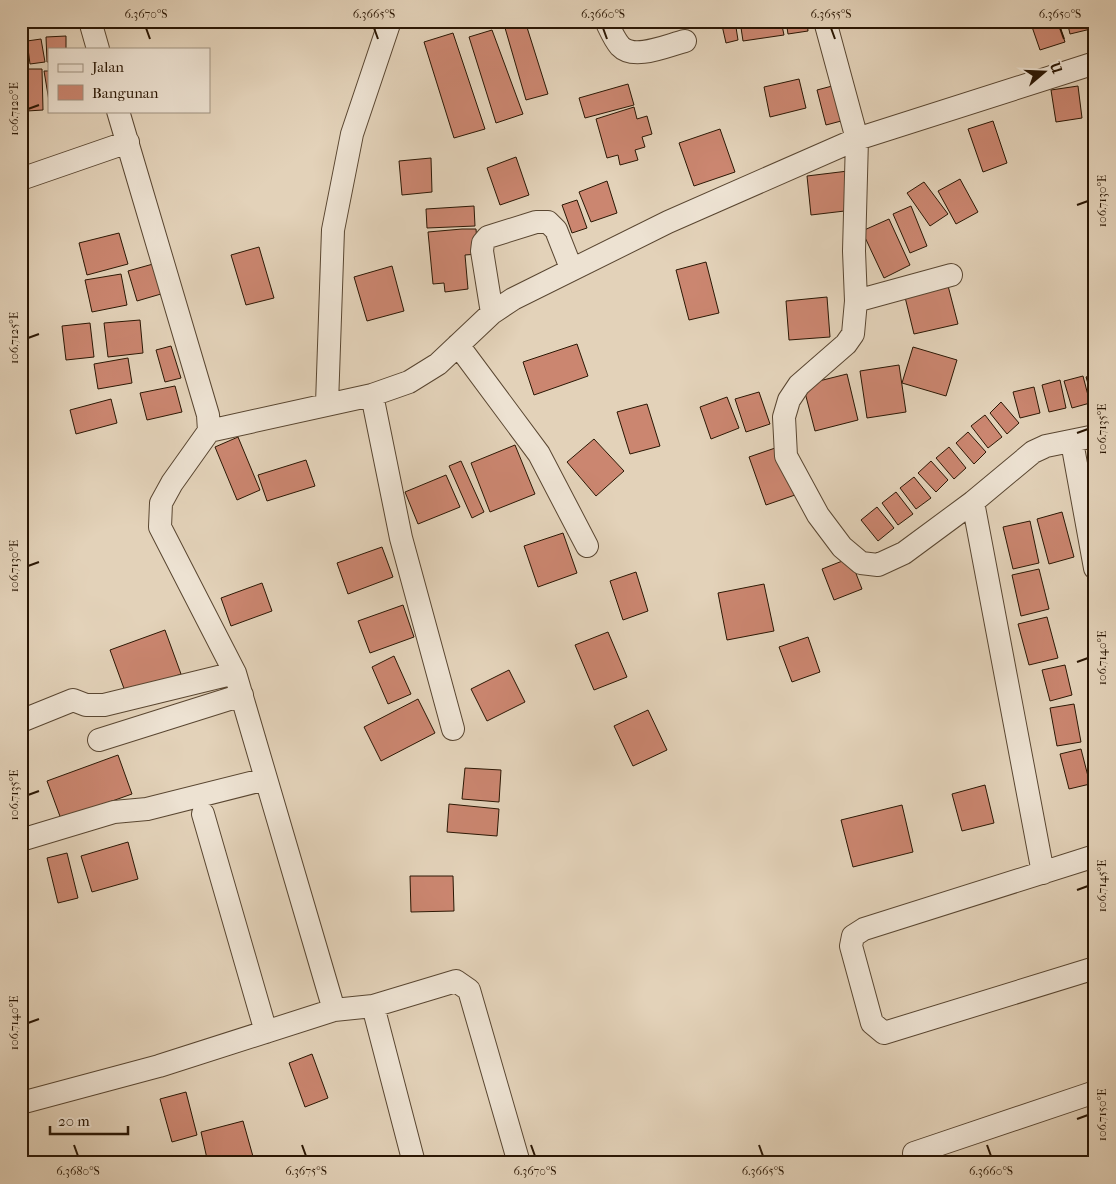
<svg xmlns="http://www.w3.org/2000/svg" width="1116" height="1184" font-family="'IM FELL French Canon',serif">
  <rect width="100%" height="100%" fill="#e3d2b9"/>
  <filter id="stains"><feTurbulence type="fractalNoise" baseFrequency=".004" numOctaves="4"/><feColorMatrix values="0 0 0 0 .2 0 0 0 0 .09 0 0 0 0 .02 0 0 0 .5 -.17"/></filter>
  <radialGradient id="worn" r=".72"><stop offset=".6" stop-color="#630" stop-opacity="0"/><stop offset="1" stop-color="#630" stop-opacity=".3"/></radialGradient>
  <path fill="#cb8670" stroke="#2b1704" d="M 503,21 L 525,21 L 548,94 L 526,100 Z
    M 721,21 L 735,21 L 738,40 L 726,43 Z
    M 740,21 L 781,21 L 784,35 L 743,41 Z
    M 786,21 L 807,21 L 808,31 L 788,34 Z
    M 1030,21 L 1058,21 L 1065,42 L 1040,50 Z
    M 1067,21 L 1095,21 L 1095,28 L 1070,34 Z
    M 492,30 L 523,114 L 496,123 L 469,37 Z
    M 453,33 L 485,129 L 454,138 L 424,42 Z
    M 66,36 L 66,49 L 49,49 L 49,62 L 47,62 L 46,37 Z
    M 41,39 L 45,62 L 30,64 L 27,41 Z
    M 26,69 L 42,69 L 43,110 L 27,111 Z
    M 44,71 L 49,71 L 49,101 Z
    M 799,79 L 806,108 L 770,117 L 764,87 Z
    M 628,84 L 634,105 L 585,118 L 579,98 Z
    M 836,85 L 845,120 L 826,125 L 817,90 Z
    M 1078,86 L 1082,118 L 1056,122 L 1051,90 Z
    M 634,107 L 637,119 L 647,116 L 652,134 L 642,137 L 645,147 L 635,150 L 638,160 L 620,165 L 618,155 L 607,158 L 596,119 Z
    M 993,121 L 1007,163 L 983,172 L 968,129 Z
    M 720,129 L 735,172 L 694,186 L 679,143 Z
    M 516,157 L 529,195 L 500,205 L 487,168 Z
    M 431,158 L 432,192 L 402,195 L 399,161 Z
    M 848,171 L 853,210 L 811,215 L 807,176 Z
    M 960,179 L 978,212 L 956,224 L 938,191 Z
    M 607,181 L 617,213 L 591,222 L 579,192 Z
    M 924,182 L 948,214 L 930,226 L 907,193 Z
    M 577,200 L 587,228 L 572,233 L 562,205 Z
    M 474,206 L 475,226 L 427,228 L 426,209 Z
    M 911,206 L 927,246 L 910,253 L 893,214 Z
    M 889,219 L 910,265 L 884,278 L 862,231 Z
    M 462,229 L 476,229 L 478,254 L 465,255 L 468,289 L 445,292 L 444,283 L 433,284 L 428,232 Z
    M 119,233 L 128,264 L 87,275 L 79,243 Z
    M 259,247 L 274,298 L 246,305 L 231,255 Z
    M 706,262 L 719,313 L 689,320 L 676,270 Z
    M 153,264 L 161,294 L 137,301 L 128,271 Z
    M 392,266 L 404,311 L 367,321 L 354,277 Z
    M 121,274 L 127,305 L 92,312 L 85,280 Z
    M 947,282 L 958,324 L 914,334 L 904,293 Z
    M 827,297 L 830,337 L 789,340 L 786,301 Z
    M 140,320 L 143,353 L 108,357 L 104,323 Z
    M 90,323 L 94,357 L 66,360 L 62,326 Z
    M 577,344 L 588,376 L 534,395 L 523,362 Z
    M 171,346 L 181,378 L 165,382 L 156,350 Z
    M 913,347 L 957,360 L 946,396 L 902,383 Z
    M 128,358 L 132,383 L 98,389 L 94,364 Z
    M 899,365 L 906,412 L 867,418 L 860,371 Z
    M 847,374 L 858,420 L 815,431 L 803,385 Z
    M 1095,374 L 1095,403 L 1094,404 L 1086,377 Z
    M 1083,376 L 1090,403 L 1072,408 L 1064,381 Z
    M 1060,380 L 1066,408 L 1049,412 L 1042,385 Z
    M 175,386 L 182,412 L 147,420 L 140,393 Z
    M 1034,387 L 1040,413 L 1020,418 L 1013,392 Z
    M 759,392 L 770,424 L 746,432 L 735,399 Z
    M 727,397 L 739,428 L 711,439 L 700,407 Z
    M 111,399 L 117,423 L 76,434 L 70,410 Z
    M 1001,402 L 1019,423 L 1007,434 L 990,413 Z
    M 647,404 L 660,446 L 630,454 L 617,412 Z
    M 985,415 L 1002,437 L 988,448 L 971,426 Z
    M 968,432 L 986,452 L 974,464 L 956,443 Z
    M 238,437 L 260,490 L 237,500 L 215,447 Z
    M 594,439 L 624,471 L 596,496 L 567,462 Z
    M 515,445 L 535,494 L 490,512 L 471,463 Z
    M 781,446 L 798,494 L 766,505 L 749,457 Z
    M 949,447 L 966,468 L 954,479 L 936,458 Z
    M 306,460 L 315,486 L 267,501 L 258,475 Z
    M 461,461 L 484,512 L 472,518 L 449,466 Z
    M 931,461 L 948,480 L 936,492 L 918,473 Z
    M 446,475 L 460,507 L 418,524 L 405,492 Z
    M 914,477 L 931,498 L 916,509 L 900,488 Z
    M 896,492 L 913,514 L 898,525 L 882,503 Z
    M 877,507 L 894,528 L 878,541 L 861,520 Z
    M 1062,512 L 1074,557 L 1049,564 L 1037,519 Z
    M 1030,521 L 1039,563 L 1013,569 L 1003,527 Z
    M 563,533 L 577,573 L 538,587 L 524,546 Z
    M 382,547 L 393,577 L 348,594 L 337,563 Z
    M 850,558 L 862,589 L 834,600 L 822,569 Z
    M 1039,569 L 1049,609 L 1021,616 L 1012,575 Z
    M 636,572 L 648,611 L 623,620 L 610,581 Z
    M 262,583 L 272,611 L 231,626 L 221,598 Z
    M 764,584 L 774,631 L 727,640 L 718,593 Z
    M 403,605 L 414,637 L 370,653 L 358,621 Z
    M 1047,617 L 1058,658 L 1029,665 L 1018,624 Z
    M 165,630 L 181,674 L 126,694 L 110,650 Z
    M 608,632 L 627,677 L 594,690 L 575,645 Z
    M 808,637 L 820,672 L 792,682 L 779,647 Z
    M 394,656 L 411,694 L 388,704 L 372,667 Z
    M 1065,665 L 1072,695 L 1050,701 L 1042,670 Z
    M 509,670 L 525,702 L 487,721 L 471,689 Z
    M 418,699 L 435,733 L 381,761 L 364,727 Z
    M 1074,704 L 1081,742 L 1057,746 L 1050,708 Z
    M 648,710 L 667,750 L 633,766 L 614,726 Z
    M 1081,749 L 1090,784 L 1069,789 L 1060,754 Z
    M 118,755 L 132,794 L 61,819 L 47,781 Z
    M 465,768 L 501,770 L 499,802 L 462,799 Z
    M 985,785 L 994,823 L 962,831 L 952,794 Z
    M 449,804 L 499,809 L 497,836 L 447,832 Z
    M 902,805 L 913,852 L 853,867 L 841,820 Z
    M 128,842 L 138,879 L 92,892 L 81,856 Z
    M 67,853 L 78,898 L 58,903 L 47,858 Z
    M 410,876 L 453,876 L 454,911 L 411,912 Z
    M 312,1054 L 328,1098 L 305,1107 L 289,1063 Z
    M 186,1092 L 197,1135 L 172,1142 L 160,1099 Z
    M 243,1121 L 254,1160 L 245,1163 L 208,1163 L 201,1132 Z"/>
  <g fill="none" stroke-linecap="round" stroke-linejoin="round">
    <g stroke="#594631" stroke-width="24">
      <path id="street" d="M 90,21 L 98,49
        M 606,21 C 610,29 614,39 620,46 C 634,61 668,45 685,41
        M 825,21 L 857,139 L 854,251 L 856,301 L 853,334 L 846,344 L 799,385 L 789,400 L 784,417 L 786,456 L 818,515 L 842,547 L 861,563 L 878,565 L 904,553 L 973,502 L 1033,452 L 1046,446 L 1095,436
        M 21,179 L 128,142
        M 856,301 L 951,275
        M 492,313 L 482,251 L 483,243 L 488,237 L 536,222 L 548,222 L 556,230 L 571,268
        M 458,345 L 539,454 L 587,546
        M 372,395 L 401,538 L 453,729
        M 327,404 L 333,230 L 352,134 L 390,21
        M 209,431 L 372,395 L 409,382 L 438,364 L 492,313 L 513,299 L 668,222 L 857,139 L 1095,63
        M 1072,442 L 1095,568
        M 973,502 L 1043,873
        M 21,721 L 73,700 L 86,705 L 104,705 L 235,673
        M 99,740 L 242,695
        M 203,814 L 266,1032
        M 21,840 L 114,812 L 147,809 L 266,779
        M 1095,856 L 864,929 L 853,936 L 851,946 L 872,1023 L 884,1033 L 1095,968
        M 373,1006 L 414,1163
        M 334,1010 L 373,1006 L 456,981 L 469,990 L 519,1163
        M 21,1103 L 159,1066 L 334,1010 L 235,673 L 160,527 L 161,503 L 172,483 L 209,431 L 208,415 L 118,111
        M 914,1153 L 1095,1092"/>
    </g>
    <use href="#street" stroke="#ede2d2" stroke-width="22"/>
  </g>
  <path fill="none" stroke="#2b1704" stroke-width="2" d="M 146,28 L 150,39M 374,28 L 378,39M 603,28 L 607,39M 831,28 L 835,39M 1060,28 L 1064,39M 28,109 L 39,105M 1077,205 L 1088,201M 28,338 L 39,334M 1077,433 L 1088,429M 28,566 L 39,562M 1077,662 L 1088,658M 28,795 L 39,791M 1077,890 L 1088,886M 28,1023 L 39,1019M 1077,1119 L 1088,1115M 74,1145 L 78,1156M 302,1145 L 306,1156M 531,1145 L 535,1156M 759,1145 L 763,1156M 987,1145 L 991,1156"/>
  <rect width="1116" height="1184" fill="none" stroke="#e3d2b9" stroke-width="55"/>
  <rect x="48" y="48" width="162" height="65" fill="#ede2d2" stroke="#9f9180"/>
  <rect x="58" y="64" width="25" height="8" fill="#ede2d2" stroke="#9f9180"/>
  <text x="92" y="72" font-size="15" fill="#2b1704">Jalan</text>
  <rect x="58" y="85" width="25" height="15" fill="#cb8670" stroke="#9f9180"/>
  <text x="92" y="98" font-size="15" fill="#2b1704">Bangunan</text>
  <g transform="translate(1044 72) rotate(71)" stroke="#ede2d2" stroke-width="4" paint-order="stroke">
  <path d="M0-4L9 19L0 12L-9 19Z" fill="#2b1704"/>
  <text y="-8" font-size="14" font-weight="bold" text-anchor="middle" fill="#2b1704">U</text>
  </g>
  <path d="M50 1126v8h78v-8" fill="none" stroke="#2b1704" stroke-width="2.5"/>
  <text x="58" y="1126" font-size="15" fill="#2b1704" stroke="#ede2d2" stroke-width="4" paint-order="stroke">20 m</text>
  <rect x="28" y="28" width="1060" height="1128" fill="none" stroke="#2b1704" stroke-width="2"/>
  <g font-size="12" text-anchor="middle" fill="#2b1704">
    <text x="146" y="18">6.3670°S</text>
    <text x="374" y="18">6.3665°S</text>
    <text x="603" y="18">6.3660°S</text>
    <text x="831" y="18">6.3655°S</text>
    <text x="1060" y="18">6.3650°S</text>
    <text transform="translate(14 109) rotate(-90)" y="4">106.7120°E</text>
    <text transform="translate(1102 201) rotate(-90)" y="4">106.7130°E</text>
    <text transform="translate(14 338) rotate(-90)" y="4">106.7125°E</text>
    <text transform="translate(1102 429) rotate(-90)" y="4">106.7135°E</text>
    <text transform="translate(14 566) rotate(-90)" y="4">106.7130°E</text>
    <text transform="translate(1102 658) rotate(-90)" y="4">106.7140°E</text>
    <text transform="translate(14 795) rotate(-90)" y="4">106.7135°E</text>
    <text transform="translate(1102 886) rotate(-90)" y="4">106.7145°E</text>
    <text transform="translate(14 1023) rotate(-90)" y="4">106.7140°E</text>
    <text transform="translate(1102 1115) rotate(-90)" y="4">106.7150°E</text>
    <text x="78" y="1175">6.3680°S</text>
    <text x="306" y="1175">6.3675°S</text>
    <text x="535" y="1175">6.3670°S</text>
    <text x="763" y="1175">6.3665°S</text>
    <text x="991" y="1175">6.3660°S</text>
  </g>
  <rect width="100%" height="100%" filter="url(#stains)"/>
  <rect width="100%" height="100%" fill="url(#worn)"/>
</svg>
